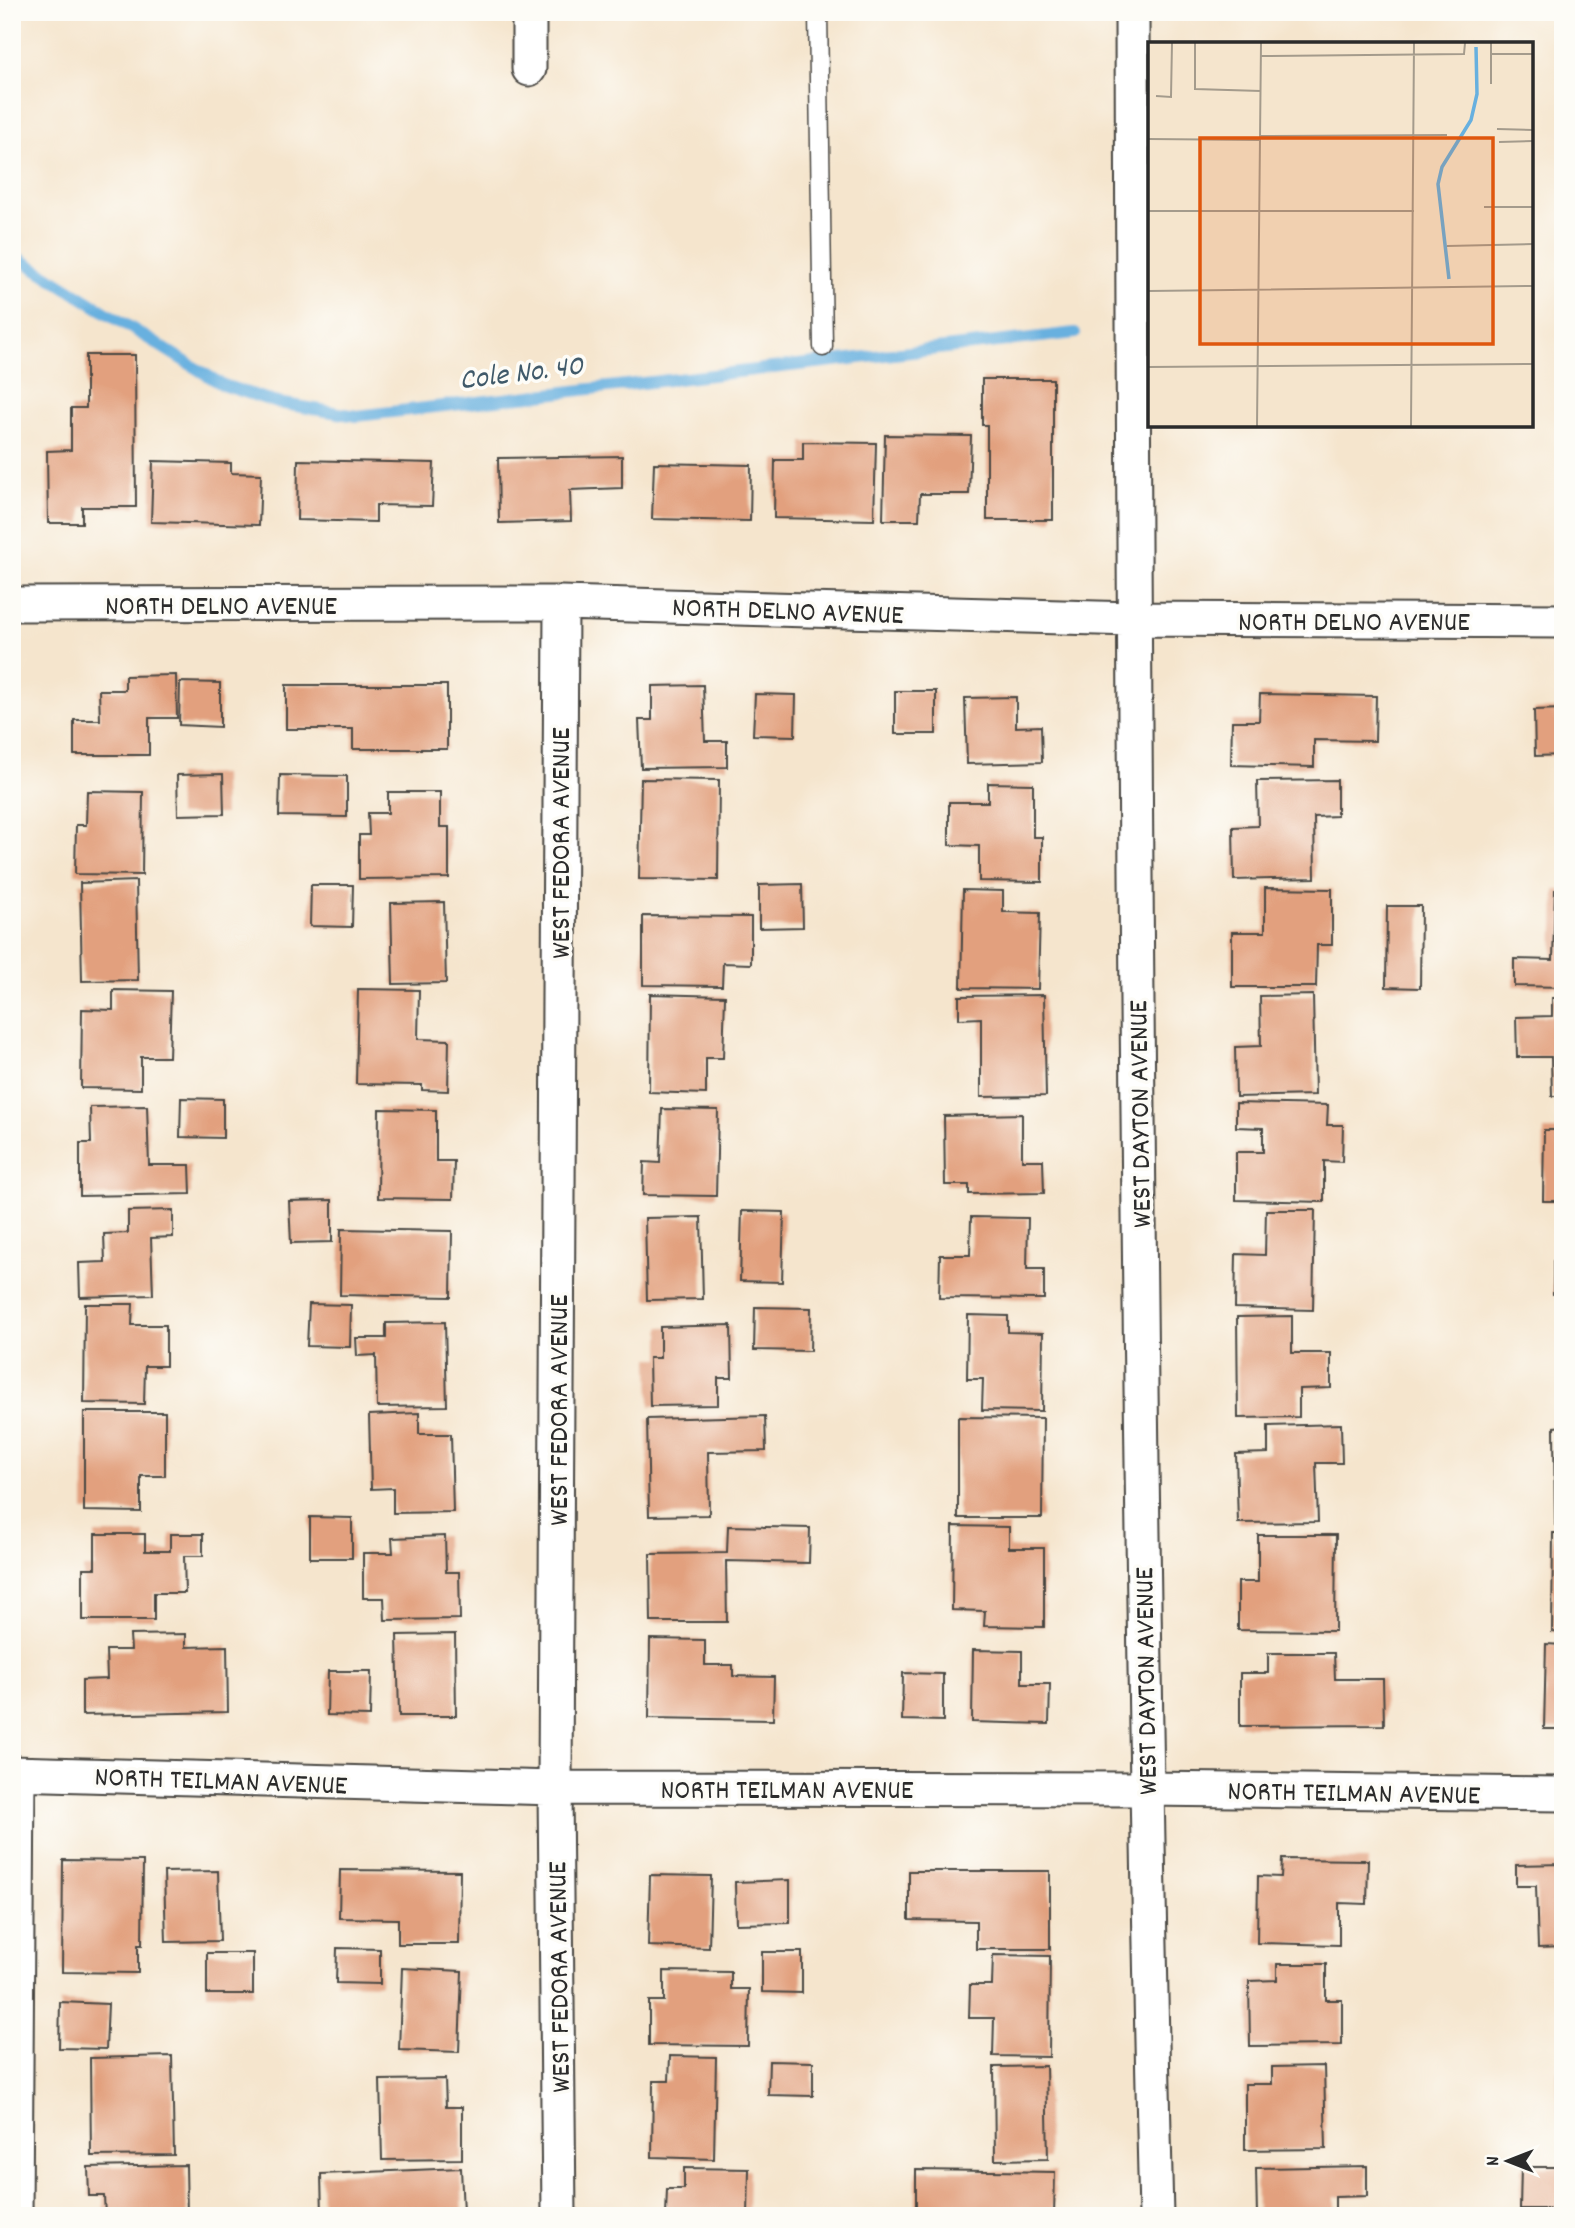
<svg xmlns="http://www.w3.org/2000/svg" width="1575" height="2228" font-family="Dekko,sans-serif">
  <rect width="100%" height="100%" fill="#fdfcf7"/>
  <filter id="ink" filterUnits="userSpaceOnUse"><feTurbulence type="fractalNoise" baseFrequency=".0143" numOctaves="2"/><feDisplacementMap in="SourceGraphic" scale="14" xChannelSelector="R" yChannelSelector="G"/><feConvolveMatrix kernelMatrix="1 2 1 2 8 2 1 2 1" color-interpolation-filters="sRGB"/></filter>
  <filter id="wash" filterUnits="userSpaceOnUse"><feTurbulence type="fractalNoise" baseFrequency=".00686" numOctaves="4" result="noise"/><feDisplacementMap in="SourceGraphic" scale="28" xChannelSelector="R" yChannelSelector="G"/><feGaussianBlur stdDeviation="1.57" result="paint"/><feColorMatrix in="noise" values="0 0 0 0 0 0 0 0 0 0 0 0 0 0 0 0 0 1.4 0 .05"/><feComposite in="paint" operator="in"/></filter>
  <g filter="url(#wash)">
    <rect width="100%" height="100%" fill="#f5e5cd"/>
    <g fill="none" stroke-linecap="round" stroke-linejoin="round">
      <path stroke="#67b0df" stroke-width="12" d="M 12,254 L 223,385 L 278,403 L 357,416 L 1075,333"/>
    </g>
    <g id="blocks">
      <path fill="#e2a07e" d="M 86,355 L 135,355 L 136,507 L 82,507 L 82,523 L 48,523 L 47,451 L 71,450 L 71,408 L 86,408 Z
        M 982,379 L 1053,379 L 1053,520 L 987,520 L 987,425 L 982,425 Z
        M 885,435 L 971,436 L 969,494 L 920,494 L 919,520 L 883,520 Z
        M 803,442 L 876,443 L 874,520 L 774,518 L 775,460 L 803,460 Z
        M 622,456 L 622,488 L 570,490 L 571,521 L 499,523 L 498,458 Z
        M 298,460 L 434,463 L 432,506 L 376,505 L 376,522 L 297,520 Z
        M 153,461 L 231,463 L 231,473 L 261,474 L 259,525 L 151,522 Z
        M 654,463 L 751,465 L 750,521 L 652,519 Z
        M 176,675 L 177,718 L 149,718 L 149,755 L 74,755 L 74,720 L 100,720 L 99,690 L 125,690 L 125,676 Z
        M 180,682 L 220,683 L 220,727 L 179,725 Z
        M 286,685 L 447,685 L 447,749 L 353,749 L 353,729 L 286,729 Z
        M 703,685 L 705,741 L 727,741 L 727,767 L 641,768 L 639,720 L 652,720 L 652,686 Z
        M 895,691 L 936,691 L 936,734 L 895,734 Z
        M 755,694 L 796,695 L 795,736 L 753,735 Z
        M 1260,694 L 1376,696 L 1375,741 L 1314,740 L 1314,767 L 1231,765 L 1232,721 L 1259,721 Z
        M 1016,697 L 1016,727 L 1041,726 L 1042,762 L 967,764 L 965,698 Z
        M 1563,709 L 1563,755 L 1535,756 L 1534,710 Z
        M 223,774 L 224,814 L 178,815 L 177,775 Z
        M 280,775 L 347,776 L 347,817 L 279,816 Z
        M 641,779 L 719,780 L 718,880 L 639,879 Z
        M 1337,780 L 1337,816 L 1314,817 L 1315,878 L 1234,880 L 1233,827 L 1258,826 L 1257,781 Z
        M 988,783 L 1033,784 L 1033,837 L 1042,837 L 1042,882 L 979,881 L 979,846 L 949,845 L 949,802 L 988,802 Z
        M 87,791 L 143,792 L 142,875 L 75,874 L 76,825 L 86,825 Z
        M 388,792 L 440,792 L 440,827 L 449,827 L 449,878 L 359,879 L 359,835 L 369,835 L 368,813 L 388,813 Z
        M 136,881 L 138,980 L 82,981 L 80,883 Z
        M 802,884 L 803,927 L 759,928 L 759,885 Z
        M 311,885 L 353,885 L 352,927 L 310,926 Z
        M 1265,888 L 1332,889 L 1332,945 L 1317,945 L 1316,987 L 1232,987 L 1232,932 L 1265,932 Z
        M 963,890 L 1003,891 L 1003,912 L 1040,913 L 1038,989 L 961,988 Z
        M 1555,890 L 1563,890 L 1563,987 L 1514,986 L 1514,959 L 1553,960 Z
        M 444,902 L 446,983 L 393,984 L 391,903 Z
        M 1387,906 L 1421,906 L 1420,988 L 1386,987 Z
        M 643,916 L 751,917 L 751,964 L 723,963 L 722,986 L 643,985 Z
        M 358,989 L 419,990 L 418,1039 L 449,1040 L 448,1091 L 422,1090 L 422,1085 L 356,1084 Z
        M 113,990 L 171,991 L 169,1057 L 141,1057 L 141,1089 L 81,1088 L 82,1009 L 113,1010 Z
        M 650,994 L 725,996 L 723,1058 L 706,1058 L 706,1094 L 649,1092 Z
        M 1044,995 L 1046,1096 L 981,1097 L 981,1018 L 959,1019 L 959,996 Z
        M 1313,995 L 1315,1095 L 1236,1097 L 1235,1047 L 1261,1046 L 1260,996 Z
        M 1552,998 L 1563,998 L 1563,1096 L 1552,1096 L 1551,1057 L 1517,1057 L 1516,1017 L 1552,1016 Z
        M 181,1098 L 223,1099 L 223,1138 L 180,1137 Z
        M 1236,1103 L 1328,1105 L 1327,1125 L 1343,1125 L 1342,1162 L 1324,1161 L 1324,1202 L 1236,1200 L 1236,1152 L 1263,1152 L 1263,1128 L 1236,1127 Z
        M 1557,1104 L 1563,1104 L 1563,1201 L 1543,1201 L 1544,1130 L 1557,1130 Z
        M 147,1106 L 149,1165 L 190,1165 L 191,1194 L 80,1196 L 80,1143 L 91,1143 L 90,1107 Z
        M 379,1109 L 436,1110 L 436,1161 L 454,1161 L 453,1199 L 378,1198 Z
        M 662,1109 L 718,1110 L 716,1196 L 643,1195 L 644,1162 L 660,1163 Z
        M 1022,1114 L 1022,1160 L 1043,1160 L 1044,1193 L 969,1194 L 969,1185 L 945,1185 L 944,1116 Z
        M 332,1200 L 332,1242 L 291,1243 L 289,1201 Z
        M 173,1210 L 173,1237 L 151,1238 L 153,1295 L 80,1297 L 79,1263 L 105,1262 L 104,1234 L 128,1233 L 128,1211 Z
        M 1266,1210 L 1315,1210 L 1313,1310 L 1235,1308 L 1236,1254 L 1265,1255 Z
        M 742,1211 L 784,1212 L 782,1282 L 740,1281 Z
        M 701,1217 L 703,1299 L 647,1300 L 645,1218 Z
        M 971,1217 L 1028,1218 L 1027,1269 L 1044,1269 L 1044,1299 L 939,1298 L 940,1255 L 970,1255 Z
        M 341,1229 L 452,1231 L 451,1297 L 340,1295 Z
        M 1553,1261 L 1563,1261 L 1563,1294 L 1553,1294 Z
        M 85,1304 L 133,1304 L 132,1325 L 166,1325 L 166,1366 L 145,1366 L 144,1404 L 84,1403 Z
        M 309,1304 L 351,1305 L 350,1347 L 307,1346 Z
        M 755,1307 L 811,1308 L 810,1351 L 754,1350 Z
        M 968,1315 L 1008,1316 L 1008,1332 L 1043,1333 L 1042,1411 L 982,1410 L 983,1379 L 967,1379 Z
        M 1292,1316 L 1292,1353 L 1331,1353 L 1331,1388 L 1299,1389 L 1299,1417 L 1238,1418 L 1237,1317 Z
        M 445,1322 L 447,1406 L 377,1407 L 376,1355 L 357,1356 L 356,1338 L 386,1338 L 386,1323 Z
        M 731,1325 L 732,1378 L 718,1378 L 718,1405 L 650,1406 L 649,1358 L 660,1358 L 660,1327 Z
        M 84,1412 L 165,1412 L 165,1476 L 141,1476 L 141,1512 L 84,1511 Z
        M 419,1413 L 419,1434 L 451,1434 L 453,1512 L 393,1513 L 393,1488 L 371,1489 L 369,1415 Z
        M 765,1416 L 766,1451 L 708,1452 L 709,1515 L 649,1516 L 647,1419 Z
        M 958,1417 L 1043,1418 L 1042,1518 L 958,1518 Z
        M 1341,1424 L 1342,1463 L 1316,1463 L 1318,1522 L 1238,1523 L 1236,1454 L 1268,1453 L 1268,1426 Z
        M 1563,1426 L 1563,1525 L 1555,1525 L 1554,1427 Z
        M 310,1517 L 352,1518 L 352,1558 L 310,1558 Z
        M 728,1526 L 810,1528 L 809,1563 L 726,1561 L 727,1622 L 651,1622 L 650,1554 L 727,1553 Z
        M 953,1526 L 1009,1527 L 1009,1548 L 1044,1548 L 1044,1627 L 984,1626 L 985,1611 L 952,1610 Z
        M 1553,1533 L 1563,1533 L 1563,1633 L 1552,1632 Z
        M 95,1534 L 145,1534 L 145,1551 L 170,1551 L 170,1534 L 203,1534 L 203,1556 L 184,1556 L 185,1593 L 154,1593 L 154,1620 L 83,1620 L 83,1568 L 95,1568 Z
        M 1258,1535 L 1336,1535 L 1335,1631 L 1238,1630 L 1238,1582 L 1258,1582 Z
        M 445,1536 L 446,1572 L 459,1572 L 460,1619 L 385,1620 L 384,1598 L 363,1598 L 363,1553 L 393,1553 L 392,1538 Z
        M 186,1634 L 186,1647 L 227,1646 L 228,1712 L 82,1715 L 82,1680 L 107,1679 L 106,1650 L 131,1650 L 130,1635 Z
        M 455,1634 L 456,1716 L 399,1716 L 397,1635 Z
        M 650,1639 L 705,1640 L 705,1665 L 733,1665 L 733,1676 L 774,1677 L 773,1720 L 649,1718 Z
        M 1546,1644 L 1563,1645 L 1563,1729 L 1544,1729 Z
        M 973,1650 L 1022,1651 L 1022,1684 L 1050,1684 L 1049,1724 L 972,1722 Z
        M 1268,1653 L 1334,1653 L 1335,1679 L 1383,1679 L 1384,1725 L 1240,1726 L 1240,1673 L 1268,1673 Z
        M 328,1671 L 371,1671 L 370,1716 L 327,1715 Z
        M 903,1673 L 943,1674 L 943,1721 L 902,1720 Z
        M 1282,1859 L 1368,1860 L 1367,1904 L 1339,1903 L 1339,1945 L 1257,1943 L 1258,1876 L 1281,1877 Z
        M 63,1860 L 143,1861 L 142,1945 L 138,1945 L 138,1973 L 62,1972 Z
        M 1563,1864 L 1563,1947 L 1538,1948 L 1536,1886 L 1516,1886 L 1516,1865 Z
        M 340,1870 L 460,1871 L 459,1944 L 398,1944 L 398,1919 L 339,1918 Z
        M 218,1871 L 220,1941 L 166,1942 L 164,1872 Z
        M 909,1871 L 1050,1871 L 1050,1949 L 976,1949 L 976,1921 L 909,1920 Z
        M 650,1875 L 711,1876 L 709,1948 L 648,1946 Z
        M 790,1880 L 790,1923 L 736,1924 L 735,1882 Z
        M 337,1948 L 380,1949 L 380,1984 L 336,1983 Z
        M 762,1952 L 802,1952 L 802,1993 L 762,1992 Z
        M 207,1953 L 253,1953 L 253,1994 L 207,1994 Z
        M 993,1955 L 1050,1956 L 1049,2057 L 993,2056 L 994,2018 L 969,2018 L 970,1985 L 992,1985 Z
        M 1277,1964 L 1326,1964 L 1326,2000 L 1342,2000 L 1342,2045 L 1250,2046 L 1249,1981 L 1277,1980 Z
        M 402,1968 L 462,1971 L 459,2052 L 399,2050 Z
        M 664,1971 L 731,1972 L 731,1989 L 749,1989 L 748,2046 L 649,2045 L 649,2001 L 664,2001 Z
        M 60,2002 L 108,2004 L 106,2049 L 59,2048 Z
        M 172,2056 L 174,2155 L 91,2156 L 90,2058 Z
        M 670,2056 L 716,2057 L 714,2159 L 652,2157 L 653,2081 L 669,2081 Z
        M 769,2061 L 813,2062 L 813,2096 L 768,2095 Z
        M 1046,2066 L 1048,2159 L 995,2160 L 994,2067 Z
        M 1324,2066 L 1326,2149 L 1245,2150 L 1245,2084 L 1272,2084 L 1272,2067 Z
        M 1563,2071 L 1563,2130 L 1559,2130 L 1557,2072 Z
        M 445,2079 L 446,2107 L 462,2107 L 462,2159 L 382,2160 L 380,2080 Z
        M 186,2165 L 187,2216 L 105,2216 L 104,2196 L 89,2196 L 88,2167 Z
        M 1367,2166 L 1367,2196 L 1335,2197 L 1335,2216 L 1257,2216 L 1256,2168 Z
        M 1521,2167 L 1563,2167 L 1563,2216 L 1553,2216 L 1553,2209 L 1520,2209 Z
        M 461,2168 L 463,2213 L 322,2216 L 321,2174 Z
        M 684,2168 L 749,2169 L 748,2216 L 666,2216 L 667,2189 L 684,2189 Z
        M 916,2170 L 1055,2172 L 1054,2216 L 916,2216 Z"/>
    </g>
  </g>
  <g filter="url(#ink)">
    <use href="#blocks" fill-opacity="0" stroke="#494743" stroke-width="2"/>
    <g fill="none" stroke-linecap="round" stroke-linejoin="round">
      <g stroke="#494743" stroke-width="21">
        <path id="service" d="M 818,12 L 823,347"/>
      </g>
      <g stroke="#494743" stroke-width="37">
        <path id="minor" d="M 529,12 L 529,69
          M 1132,12 C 1134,747 1138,1481 1156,2216
          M 12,604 L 561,603 L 1133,619 L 1563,621
          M 12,1773 L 555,1788 L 1145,1789 L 1563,1794
          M 15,2216 L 18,1774
          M 559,2216 L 555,1788 L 561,603"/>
      </g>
      <use href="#service" stroke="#fff" stroke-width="18"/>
      <use href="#minor" stroke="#fff" stroke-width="33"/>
    </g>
  </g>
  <g text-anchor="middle" stroke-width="7" stroke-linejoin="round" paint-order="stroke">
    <g font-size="28" fill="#2b2b2b" stroke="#fdfcf7">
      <text x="221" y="614">NORTH DELNO AVENUE</text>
      <text transform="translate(788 609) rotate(2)" y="10">NORTH DELNO AVENUE</text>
      <text x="1354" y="630">NORTH DELNO AVENUE</text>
      <text transform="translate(559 843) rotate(-90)" y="10">WEST FEDORA AVENUE</text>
      <text transform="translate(1138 1114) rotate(-91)" y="10">WEST DAYTON AVENUE</text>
      <text transform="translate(557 1410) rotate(-90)" y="10">WEST FEDORA AVENUE</text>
      <text transform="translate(1144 1681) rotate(-91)" y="10">WEST DAYTON AVENUE</text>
      <text transform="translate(221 1779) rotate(2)" y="10">NORTH TEILMAN AVENUE</text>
      <text x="787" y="1798">NORTH TEILMAN AVENUE</text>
      <text transform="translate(1354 1791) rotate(1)" y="10">NORTH TEILMAN AVENUE</text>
      <text transform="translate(557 1977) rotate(-91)" y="10">WEST FEDORA AVENUE</text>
    </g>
    <g font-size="30" font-style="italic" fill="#405a6a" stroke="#fdfcf7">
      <text transform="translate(521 371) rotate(-7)" y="10">Cole No. 40</text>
    </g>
  </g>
  <g transform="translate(1148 42)">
    <rect width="385" height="385" fill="#f5e5cd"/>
    <path fill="none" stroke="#67b0df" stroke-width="3.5" d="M 301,237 L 290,142 L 294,125 L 323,78 L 329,52 L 328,5"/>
    <path fill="none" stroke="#a49b8c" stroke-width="2" d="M 47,1 L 47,47 L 113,49M 343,1 L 343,12 L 385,12M 113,14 L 316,12 L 317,1M 343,42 L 343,12M 8,54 L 23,55 L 24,1M 349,87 L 385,88M 112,94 L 299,93M 0,97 L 112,98M 351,100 L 385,99M 336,165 L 385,165M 0,169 L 266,169M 299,204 L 385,202M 0,249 L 385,244M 0,325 L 385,322M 109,384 L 113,1M 263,384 L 266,1"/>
    <path fill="#df570e" fill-opacity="0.15" stroke="#df570e" stroke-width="3.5" d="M 52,96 L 345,96 L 345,302 L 52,302 Z"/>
    <rect width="385" height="385" fill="none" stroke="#2b2b2b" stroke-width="3.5"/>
  </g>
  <rect width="1575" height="2228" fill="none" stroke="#fdfcf7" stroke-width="42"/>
  <g transform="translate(1508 2161) rotate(270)" stroke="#fdfcf7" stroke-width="5" paint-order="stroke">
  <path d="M0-5L12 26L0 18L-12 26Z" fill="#2b2b2b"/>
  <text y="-10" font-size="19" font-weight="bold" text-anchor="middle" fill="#2b2b2b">N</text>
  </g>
</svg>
